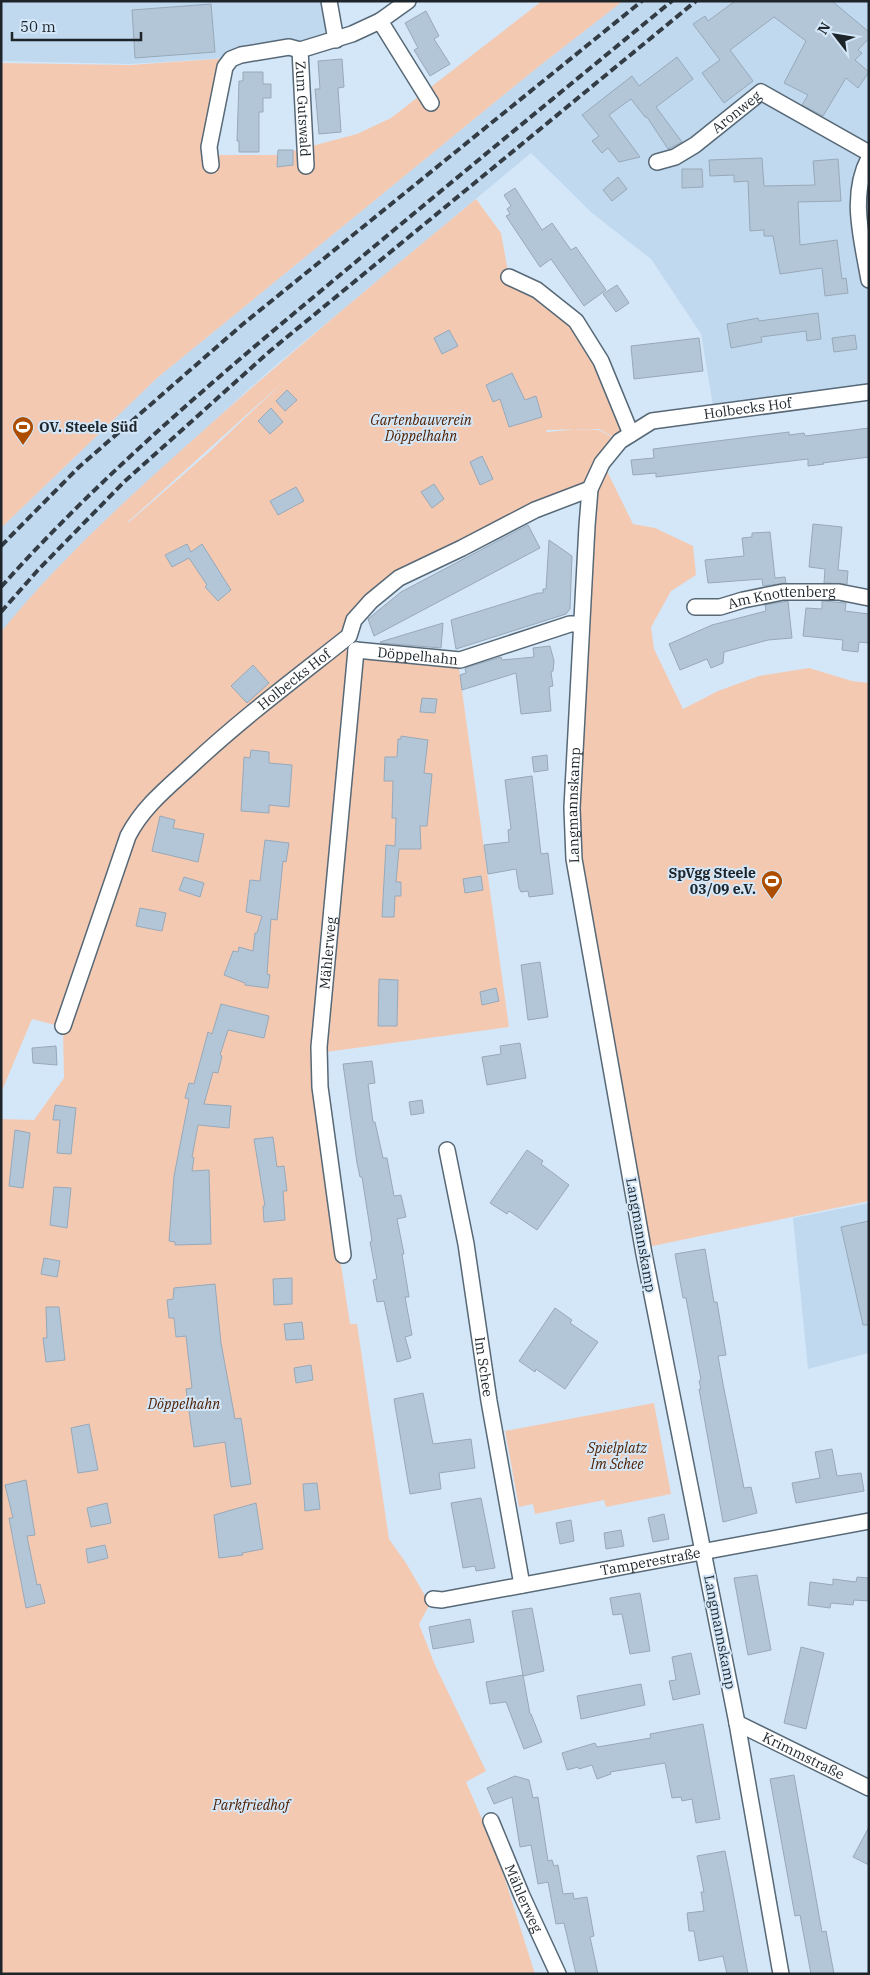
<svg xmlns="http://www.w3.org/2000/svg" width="870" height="1975" font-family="'IBM Plex Serif',serif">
  <rect width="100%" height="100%" fill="#d4e7f8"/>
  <path fill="#c0d9ef" d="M 1,1 L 327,1 L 335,39 L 244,57 L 130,64 L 1,61 Z
    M 623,1 L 869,1 L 869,391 L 714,412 L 701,334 L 651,259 L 592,213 L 531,153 L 269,371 L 103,522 L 1,632 L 1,528 L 157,378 L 538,67 Z
    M 869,1203 L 869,1353 L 808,1369 L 793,1218 Z"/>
  <path fill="#f4c9b2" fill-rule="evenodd" d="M 542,1 L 623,1 L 538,67 L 157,378 L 1,528 L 1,63 L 130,65 L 244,57 L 234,63 L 208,155 L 278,155 L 357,134 L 391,118 Z
    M 476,199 L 501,233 L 509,277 L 500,277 L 509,278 L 576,321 L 631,434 L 620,441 L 599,429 L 546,430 L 547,432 L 581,429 L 599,430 L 619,441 L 590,488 L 399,578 L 349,636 L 356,651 L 458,662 L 509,1027 L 319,1053 L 340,1258 L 350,1324 L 357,1324 L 389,1539 L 406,1563 L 430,1604 L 419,1624 L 435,1665 L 486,1771 L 466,1782 L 497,1854 L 535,1974 L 1,1974 L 1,1119 L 34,1120 L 64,1078 L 63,1027 L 32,1019 L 1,1093 L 1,632 C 56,564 120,505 185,447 C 280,361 378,280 476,199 ZM 284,381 L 207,454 L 128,523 L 128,522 Z
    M 603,463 L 633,524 L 655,528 L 693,546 L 696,575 L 671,591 L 651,627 L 654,649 L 683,709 L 718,691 L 759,676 L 809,668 L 852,681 L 869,683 L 869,1201 L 643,1248 L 573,857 L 588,525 Z
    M 654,1403 L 671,1494 L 606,1507 L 604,1500 L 535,1514 L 533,1504 L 519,1507 L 505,1431 Z"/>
  <path fill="#b3c6d7" stroke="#97a9b9" d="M 735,1 L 832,1 L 869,32 L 869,38 L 858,50 L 862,53 L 855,60 L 869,72 L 858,88 L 846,78 L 823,116 L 802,105 L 808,95 L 784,83 L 806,41 L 774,17 L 730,50 L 753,81 L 724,103 L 702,73 L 720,60 L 693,24 L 705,16 L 708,21 Z
    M 211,4 L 215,52 L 135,58 L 132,10 Z
    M 426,11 L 439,36 L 434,39 L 450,64 L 430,76 L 414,50 L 418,48 L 405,23 Z
    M 677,57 L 693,79 L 656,107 L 682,142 L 668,149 L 647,117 L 645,117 L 631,99 L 609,115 L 640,157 L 619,162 L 608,148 L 602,153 L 592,141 L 599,136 L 582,115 L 632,76 L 639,86 Z
    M 342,59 L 344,87 L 338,88 L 341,132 L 319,134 L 315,89 L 320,89 L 318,61 Z
    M 243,72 L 263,72 L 263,84 L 271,84 L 271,98 L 263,98 L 263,112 L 259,112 L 259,152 L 239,152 L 239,141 L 237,141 L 239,81 L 243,81 Z
    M 278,150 L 293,150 L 293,165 L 277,167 Z
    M 762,158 L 764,186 L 815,185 L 813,161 L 838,159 L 841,201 L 798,202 L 800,245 L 837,240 L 842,279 L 846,278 L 848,293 L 825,296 L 822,268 L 780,274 L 773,236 L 764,236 L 764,230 L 750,231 L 748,181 L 734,182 L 734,175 L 710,176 L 709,160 Z
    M 682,169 L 702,169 L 703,187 L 682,188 Z
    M 618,177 L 627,189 L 612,201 L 603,190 Z
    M 515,188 L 542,230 L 552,223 L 571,250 L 576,247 L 606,290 L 584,306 L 551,259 L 540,267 L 506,216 L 510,214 L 507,209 L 511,206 L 504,195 Z
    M 617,285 L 629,303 L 616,312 L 603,294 Z
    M 818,313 L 821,339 L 807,341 L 806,331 L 761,337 L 762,342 L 731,348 L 727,324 L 758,318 L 759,321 Z
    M 449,330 L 458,346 L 442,354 L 434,338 Z
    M 855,335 L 857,349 L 834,352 L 832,338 Z
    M 699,338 L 703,371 L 634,379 L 631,346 Z
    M 512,373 L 525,400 L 536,396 L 542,417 L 509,427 L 500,399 L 493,402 L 486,385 Z
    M 287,390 L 297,400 L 285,411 L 276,401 Z
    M 271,408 L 283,422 L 270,434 L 258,421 Z
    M 869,428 L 869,457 L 823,463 L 824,464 L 808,466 L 808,459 L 656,477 L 656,473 L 633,475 L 631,460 L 654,458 L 653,449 L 789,432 L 789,435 L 804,433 L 805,436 Z
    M 482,456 L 493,479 L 480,485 L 470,462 Z
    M 434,484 L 444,499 L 432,508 L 421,492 Z
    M 296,487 L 304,501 L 278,515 L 270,501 Z
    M 813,524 L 842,527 L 838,570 L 848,571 L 847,584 L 824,583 L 825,569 L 809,567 Z
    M 528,525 L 540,548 L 374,636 L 368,619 L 401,592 Z
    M 770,532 L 775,578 L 785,577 L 786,583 L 763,586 L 762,579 L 708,583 L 705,560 L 744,556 L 742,538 L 752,537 L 752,533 Z
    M 549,540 L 572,556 L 570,609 L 566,614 L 456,649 L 451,620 L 538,593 L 543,593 L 543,589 L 546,589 Z
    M 187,544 L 191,552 L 202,544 L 231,590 L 218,601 L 205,587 L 207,585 L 189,558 L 172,567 L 165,555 Z
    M 788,601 L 792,638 L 768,640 L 724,652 L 723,663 L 711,668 L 707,659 L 680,670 L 669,644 L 712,625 L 766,611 L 765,605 Z
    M 822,601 L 846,603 L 845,611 L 869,614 L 869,643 L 859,642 L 858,652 L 842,650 L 843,640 L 803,636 L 806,608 L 822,609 Z
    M 443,623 L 441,648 L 381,643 L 380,642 Z
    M 550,646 L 554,661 L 553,671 L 551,672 L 553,686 L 549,687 L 551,711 L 521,714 L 516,673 L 462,690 L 460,675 L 466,673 L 465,668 L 501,657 L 502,660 L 534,657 L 533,648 Z
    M 253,665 L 269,683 L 247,703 L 231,686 Z
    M 422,698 L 437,699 L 435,713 L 420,712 Z
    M 401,736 L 428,740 L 424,773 L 432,774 L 427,826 L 420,826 L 421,849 L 399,849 L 396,882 L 401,882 L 401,896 L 395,896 L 394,917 L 382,917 L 386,845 L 395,846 L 396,818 L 392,818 L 393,781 L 384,781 L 385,757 L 397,757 L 398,739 L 401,739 Z
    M 251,750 L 269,752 L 269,763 L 292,765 L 289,807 L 269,805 L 269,813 L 241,811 L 244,757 L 250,758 Z
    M 547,755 L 548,770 L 534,772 L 532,757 Z
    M 532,776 L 541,854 L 548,853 L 553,894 L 529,897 L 528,891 L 521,892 L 519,888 L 516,869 L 488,874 L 484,845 L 509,842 L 508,830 L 511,829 L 505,780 Z
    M 160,816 L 175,820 L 173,828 L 204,834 L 198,862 L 152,851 Z
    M 265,840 L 289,843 L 286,862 L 283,861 L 277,920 L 271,919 L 267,974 L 270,975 L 268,988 L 245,985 L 245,983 L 224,975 L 233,951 L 238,952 L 239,947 L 253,951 L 255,933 L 257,933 L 262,916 L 246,912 L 250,880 L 260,881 Z
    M 481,876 L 483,890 L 465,893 L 463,879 Z
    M 184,877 L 204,883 L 200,897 L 179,890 Z
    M 140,908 L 166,913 L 162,931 L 136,926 Z
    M 540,962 L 548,1017 L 528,1020 L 521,965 Z
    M 379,979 L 398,980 L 397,1026 L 378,1026 Z
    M 496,988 L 499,1001 L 482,1005 L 480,992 Z
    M 221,1004 L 269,1016 L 264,1038 L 228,1030 L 220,1055 L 222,1056 L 218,1073 L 213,1072 L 204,1104 L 231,1106 L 229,1128 L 198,1125 L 192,1157 L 194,1158 L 192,1171 L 209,1170 L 211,1244 L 175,1245 L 175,1242 L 169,1241 L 174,1176 L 189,1099 L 185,1098 L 189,1083 L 194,1084 L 208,1032 L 212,1034 Z
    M 520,1043 L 526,1078 L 487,1085 L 482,1057 L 501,1054 L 500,1046 Z
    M 56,1046 L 57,1065 L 33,1063 L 32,1048 Z
    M 372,1061 L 375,1083 L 368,1084 L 373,1122 L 375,1122 L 383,1158 L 387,1158 L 394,1196 L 401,1195 L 406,1217 L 397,1219 L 404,1254 L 402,1254 L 409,1297 L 405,1297 L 412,1335 L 405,1337 L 411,1358 L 397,1362 L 384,1301 L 377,1302 L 373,1280 L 377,1279 L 370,1242 L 372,1241 L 362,1177 L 360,1177 L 357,1163 L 343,1064 Z
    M 422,1100 L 424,1113 L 411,1115 L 409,1102 Z
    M 55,1105 L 76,1108 L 71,1154 L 57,1153 L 60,1120 L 53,1120 Z
    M 15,1130 L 30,1133 L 23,1188 L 9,1186 Z
    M 273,1137 L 277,1167 L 284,1166 L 287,1191 L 283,1191 L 285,1220 L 264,1222 L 263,1206 L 265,1206 L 254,1139 Z
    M 527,1150 L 543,1161 L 541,1164 L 569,1185 L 537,1230 L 509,1211 L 507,1214 L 490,1203 Z
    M 54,1187 L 71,1188 L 67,1228 L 50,1225 Z
    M 869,1221 L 869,1325 L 863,1325 L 841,1227 Z
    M 705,1249 L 714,1302 L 717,1302 L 726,1355 L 718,1356 L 723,1384 L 744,1488 L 751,1487 L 757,1513 L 723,1522 L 699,1389 L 701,1389 L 699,1381 L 701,1380 L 686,1298 L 683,1298 L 675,1254 Z
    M 44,1258 L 60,1261 L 57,1277 L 41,1274 Z
    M 292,1278 L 292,1304 L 274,1305 L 273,1279 Z
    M 215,1284 L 221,1343 L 235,1419 L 241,1418 L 251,1484 L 231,1487 L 225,1442 L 194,1447 L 186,1389 L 192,1388 L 186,1336 L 176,1337 L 174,1318 L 169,1318 L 167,1300 L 173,1299 L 174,1288 Z
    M 46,1307 L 59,1307 L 65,1360 L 46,1362 L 43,1338 L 47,1338 Z
    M 555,1308 L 572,1320 L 570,1323 L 598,1342 L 565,1389 L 536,1369 L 535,1372 L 519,1361 Z
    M 302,1322 L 304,1339 L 286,1340 L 284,1324 Z
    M 311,1365 L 313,1380 L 296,1383 L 294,1368 Z
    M 423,1393 L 433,1444 L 471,1439 L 475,1468 L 439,1473 L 441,1489 L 410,1494 L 394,1399 Z
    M 89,1424 L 98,1470 L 78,1473 L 71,1428 Z
    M 832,1449 L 837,1476 L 861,1473 L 864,1491 L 796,1503 L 792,1483 L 820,1478 L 815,1452 Z
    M 26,1480 L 35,1535 L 27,1536 L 37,1585 L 40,1584 L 45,1603 L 26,1608 L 9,1518 L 13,1518 L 5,1485 Z
    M 317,1483 L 320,1509 L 305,1511 L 303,1484 Z
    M 481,1498 L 495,1568 L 476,1571 L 475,1566 L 463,1568 L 451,1503 Z
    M 107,1503 L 111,1523 L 91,1527 L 87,1508 Z
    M 256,1503 L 263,1549 L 242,1553 L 243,1555 L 219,1558 L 214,1515 Z
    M 664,1514 L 669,1539 L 653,1542 L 648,1518 Z
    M 571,1520 L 574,1541 L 560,1544 L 556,1523 Z
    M 621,1530 L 624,1546 L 606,1549 L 604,1533 Z
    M 105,1545 L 108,1558 L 88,1563 L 86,1549 Z
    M 757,1575 L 771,1650 L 748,1655 L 734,1578 Z
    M 857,1577 L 869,1578 L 869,1601 L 854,1600 L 853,1605 L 831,1603 L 830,1608 L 808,1605 L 810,1582 L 833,1585 L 833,1579 L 856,1582 Z
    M 640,1593 L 650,1651 L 630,1654 L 622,1614 L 613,1615 L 610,1598 Z
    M 532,1608 L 544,1671 L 523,1676 L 512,1611 Z
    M 470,1619 L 474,1642 L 433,1649 L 429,1627 Z
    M 801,1647 L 824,1653 L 806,1729 L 784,1723 Z
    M 691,1653 L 700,1694 L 673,1700 L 669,1681 L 676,1680 L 672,1657 Z
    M 523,1675 L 530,1714 L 531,1714 L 542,1742 L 524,1749 L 506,1702 L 490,1704 L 486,1682 Z
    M 641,1684 L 645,1705 L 581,1719 L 577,1696 Z
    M 703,1724 L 720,1819 L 696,1823 L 692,1799 L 682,1801 L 681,1797 L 672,1798 L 665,1763 L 610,1772 L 611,1774 L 597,1779 L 592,1765 L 579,1769 L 578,1767 L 567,1770 L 562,1753 L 595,1743 L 597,1747 L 651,1738 L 650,1734 Z
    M 794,1775 L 822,1932 L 826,1931 L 834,1974 L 811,1974 L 800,1915 L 795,1916 L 770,1779 Z
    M 515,1776 L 529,1780 L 533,1798 L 538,1797 L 548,1861 L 552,1860 L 554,1866 L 558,1865 L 563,1894 L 573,1893 L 574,1899 L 587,1897 L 594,1936 L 590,1937 L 598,1974 L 576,1974 L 564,1923 L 556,1924 L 548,1882 L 538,1884 L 531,1845 L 520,1847 L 512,1797 L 494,1804 L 487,1788 Z
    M 869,1827 L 869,1865 L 853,1857 Z
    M 725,1851 L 732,1887 L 748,1974 L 727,1974 L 723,1956 L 699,1961 L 694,1931 L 689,1931 L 687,1913 L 704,1911 L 701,1892 L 704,1892 L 697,1856 Z"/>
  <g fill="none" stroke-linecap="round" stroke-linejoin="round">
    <g stroke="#576876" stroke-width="18">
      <g id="street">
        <path d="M 329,1 L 336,40"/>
        <path d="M 380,21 L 431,103"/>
        <path id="s1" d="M 300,50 L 306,166"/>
        <path d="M 869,158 C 849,196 862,239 869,280"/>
        <path id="s2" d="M 657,162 L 675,157 L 695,145 L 761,92 L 869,153"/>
        <path d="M 211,165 L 209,147 L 225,67 L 231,59 L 241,55 L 289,47 L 300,50 L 352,34 L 380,21 L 408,1"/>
        <path d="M 509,277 L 537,290 L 576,321 L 601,361 L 631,434"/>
        <path id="s3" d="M 695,607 L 720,607 L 743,600 L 783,592 L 839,592 L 869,598"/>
        <path id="s4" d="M 356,650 L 460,660 L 570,624 L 581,624"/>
        <path id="s5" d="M 63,1026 L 128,836 C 143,807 167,788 191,766 C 241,719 296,678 349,636 L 354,620 L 371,601 L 399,578 L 462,548 L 535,510 L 590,489"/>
        <path id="s6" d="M 447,1150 L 466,1244 L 489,1401 L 522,1585"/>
        <path id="s7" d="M 343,1255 L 320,1087 L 319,1047 L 356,650"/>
        <path id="s8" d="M 433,1599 L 442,1600 L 869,1521"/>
        <path id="s9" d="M 737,1723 L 869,1788"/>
        <path id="s10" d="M 491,1821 L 522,1896 L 558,1974"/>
        <path id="s11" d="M 781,1974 L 737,1723 L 644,1254 L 574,859 L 572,808 L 587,526 L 590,489 L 602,463 L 620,441 L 652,421 L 869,392"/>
      </g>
    </g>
    <use href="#street" stroke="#fff" stroke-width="15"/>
    <path stroke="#333c44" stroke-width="4" stroke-dasharray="8 4" stroke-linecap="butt" d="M 1,546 L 79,467 L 243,324 L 642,1
      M 1,587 C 103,473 222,373 340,275 C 450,183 561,92 672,1
      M 1,612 L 38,570 L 124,482 L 270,351 L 696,1"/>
  </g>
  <defs>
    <g id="stadium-pin" transform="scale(1.125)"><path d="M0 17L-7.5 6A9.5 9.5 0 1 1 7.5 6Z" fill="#ad4d00" stroke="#d4e7f8"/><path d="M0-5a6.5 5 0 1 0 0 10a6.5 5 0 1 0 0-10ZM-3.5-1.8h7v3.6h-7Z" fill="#fff"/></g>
  </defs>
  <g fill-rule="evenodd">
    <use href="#stadium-pin" x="23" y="427"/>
    <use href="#stadium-pin" x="772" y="881"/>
  </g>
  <g text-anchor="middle" stroke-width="4" stroke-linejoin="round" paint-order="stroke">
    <g font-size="14" fill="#1d252b" stroke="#d4e7f8">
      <text dy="5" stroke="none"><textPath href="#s1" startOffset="59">Zum Gutswald</textPath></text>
      <text dy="5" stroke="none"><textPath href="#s2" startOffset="95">Aronweg</textPath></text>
      <text dy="5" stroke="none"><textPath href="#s11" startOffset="1696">Holbecks Hof</textPath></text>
      <text dy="5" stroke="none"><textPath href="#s3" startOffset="88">Am Knottenberg</textPath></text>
      <text dy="5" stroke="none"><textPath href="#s4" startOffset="62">Döppelhahn</textPath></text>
      <text dy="5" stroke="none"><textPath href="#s5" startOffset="430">Holbecks Hof</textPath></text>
      <text dy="5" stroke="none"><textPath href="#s11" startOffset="1188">Langmannskamp</textPath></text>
      <text dy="5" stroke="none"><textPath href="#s7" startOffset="304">Mählerweg</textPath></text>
      <text transform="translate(641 1235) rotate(80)" y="5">Langmannskamp</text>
      <text dy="5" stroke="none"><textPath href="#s6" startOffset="220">Im Schee</textPath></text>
      <text dy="5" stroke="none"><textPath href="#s8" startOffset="221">Tamperestraße</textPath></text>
      <text transform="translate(720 1632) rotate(79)" y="5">Langmannskamp</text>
      <text dy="5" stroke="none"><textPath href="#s9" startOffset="74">Krimmstraße</textPath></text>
      <text dy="5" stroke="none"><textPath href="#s10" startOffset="84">Mählerweg</textPath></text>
    </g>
    <g font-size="14" font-style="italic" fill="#502001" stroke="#d4e7f8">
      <text x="421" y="425">Gartenbauverein<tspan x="421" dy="16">Döppelhahn</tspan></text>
      <text x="184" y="1409">Döppelhahn</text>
      <text x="617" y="1453">Spielplatz<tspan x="617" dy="16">Im Schee</tspan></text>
      <text x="251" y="1810">Parkfriedhof</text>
    </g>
    <g font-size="14" font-weight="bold" fill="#1d252b" stroke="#d4e7f8" text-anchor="start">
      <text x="39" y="432">OV. Steele Süd</text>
      <text x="756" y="878" text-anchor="end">SpVgg Steele<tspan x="756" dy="16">03/09 e.V.</tspan></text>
    </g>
  </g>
  <rect width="870" height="1975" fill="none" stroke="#1d252b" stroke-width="5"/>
  <g transform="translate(835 35) rotate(301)" stroke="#d4e7f8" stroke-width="4" paint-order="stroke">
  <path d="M0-4L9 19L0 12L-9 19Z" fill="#1d252b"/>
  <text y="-8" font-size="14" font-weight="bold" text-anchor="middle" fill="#1d252b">N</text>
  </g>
  <path d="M12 32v8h129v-8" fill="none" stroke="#1d252b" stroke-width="2.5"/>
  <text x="20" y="32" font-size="15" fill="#1d252b" stroke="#d4e7f8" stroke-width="4" paint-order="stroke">50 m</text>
</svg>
